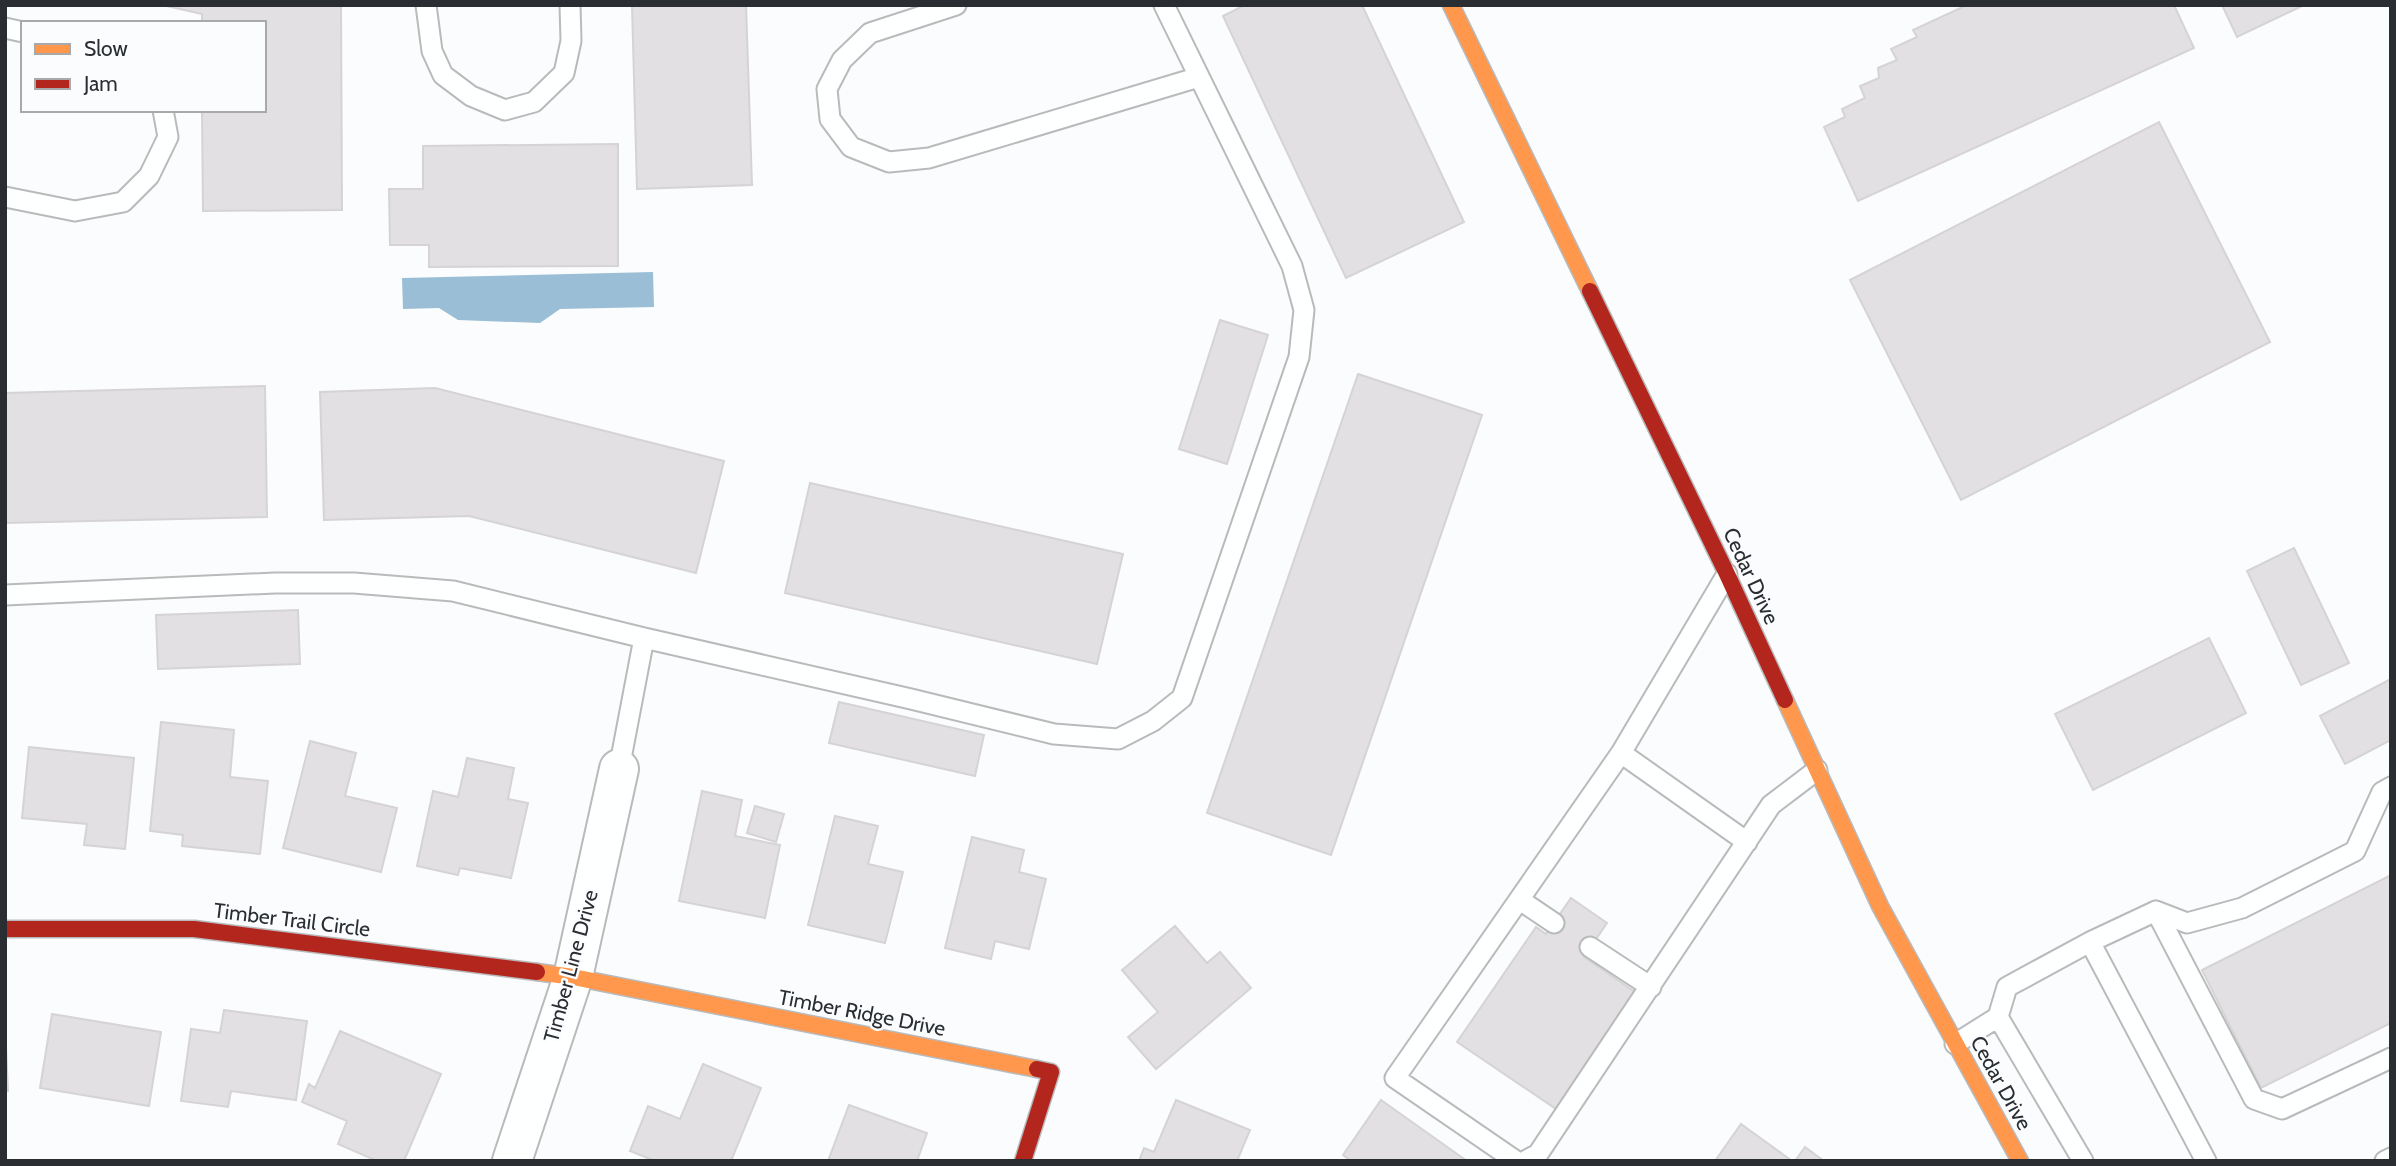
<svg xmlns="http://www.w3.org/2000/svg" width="2396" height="1166" font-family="Cabin,sans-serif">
  <rect width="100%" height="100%" fill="#fbfcfd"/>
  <path fill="#9abed5" d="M 653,272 L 654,307 L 560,309 L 540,323 L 458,320 L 439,308 L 403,309 L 402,278 Z"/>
  <path fill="#e2e0e2" stroke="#d5d3d4" stroke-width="2" d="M 162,5 L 341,5 L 342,210 L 203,211 L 202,110 L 264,110 L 264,23 L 202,23 L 202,14 Z
    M 632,5 L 746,5 L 752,185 L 637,189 Z
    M 1245,5 L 1362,5 L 1464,222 L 1346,278 L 1223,16 Z
    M 1967,5 L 2174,5 L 2194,48 L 1858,201 L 1824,127 L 1845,117 L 1842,109 L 1865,98 L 1860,86 L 1879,78 L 1878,68 L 1897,60 L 1891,49 L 1917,37 L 1913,30 Z
    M 2222,5 L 2304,5 L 2237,37 Z
    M 2159,122 L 2270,342 L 1961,500 L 1850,280 Z
    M 618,144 L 618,266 L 429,267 L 429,245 L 390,245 L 389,189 L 423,189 L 423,146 Z
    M 1220,320 L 1268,335 L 1227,464 L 1179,449 Z
    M 1358,374 L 1482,415 L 1331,855 L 1207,813 Z
    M 265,386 L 267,517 L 5,523 L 5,393 Z
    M 435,388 L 724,461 L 696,573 L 469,516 L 324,520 L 320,392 Z
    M 810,483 L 1123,554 L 1097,664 L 785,593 Z
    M 2294,548 L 2349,663 L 2301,685 L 2247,571 Z
    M 298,610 L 300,664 L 158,669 L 156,615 Z
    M 2209,638 L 2246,713 L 2093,790 L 2055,714 Z
    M 2391,679 L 2391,740 L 2345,764 L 2320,716 Z
    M 839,702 L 984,735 L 975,776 L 829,743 Z
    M 161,722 L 234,730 L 230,777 L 268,781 L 260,854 L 182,846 L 183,835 L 150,831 Z
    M 310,741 L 356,753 L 345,796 L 397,808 L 381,872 L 283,848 Z
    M 29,747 L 134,758 L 125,849 L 84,845 L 87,824 L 22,818 Z
    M 467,758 L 514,768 L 508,799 L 528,803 L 511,878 L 460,868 L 458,875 L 417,866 L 433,791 L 458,797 Z
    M 702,791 L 742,800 L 735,836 L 780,845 L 765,918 L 679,901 Z
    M 755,806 L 784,814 L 776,842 L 747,833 Z
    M 835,816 L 878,826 L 868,864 L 903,872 L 885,943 L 808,925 Z
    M 972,837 L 1024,850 L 1019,872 L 1046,879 L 1029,949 L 995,941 L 991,959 L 945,948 Z
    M 2391,875 L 2391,1023 L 2261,1088 L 2202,970 Z
    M 1571,898 L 1607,923 L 1584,957 L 1638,994 L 1559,1111 L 1457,1042 L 1536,927 L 1546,934 Z
    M 1175,926 L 1207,963 L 1220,952 L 1251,988 L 1156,1069 L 1128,1037 L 1158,1012 L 1122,970 Z
    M 224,1010 L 307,1021 L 296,1100 L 231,1091 L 228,1107 L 181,1101 L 191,1029 L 220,1033 Z
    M 52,1014 L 161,1032 L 149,1106 L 40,1088 Z
    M 5,1025 L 8,1091 L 5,1091 Z
    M 340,1031 L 441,1074 L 404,1161 L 377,1161 L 338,1144 L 347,1121 L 302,1102 L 309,1084 L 315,1088 Z
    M 703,1064 L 761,1088 L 731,1161 L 655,1161 L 630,1151 L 648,1106 L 680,1119 Z
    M 1176,1100 L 1250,1130 L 1237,1161 L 1139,1161 L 1144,1148 L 1154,1152 Z
    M 1381,1100 L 1467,1161 L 1351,1161 L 1343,1155 Z
    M 849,1105 L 927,1133 L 917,1161 L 828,1161 Z
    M 1741,1124 L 1792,1161 L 1715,1161 Z
    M 1805,1147 L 1824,1161 L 1795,1161 Z"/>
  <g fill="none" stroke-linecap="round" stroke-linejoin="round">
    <g stroke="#b8babc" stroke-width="23">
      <path id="lane" d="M 426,5 L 432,51 L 443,75 L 471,96 L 505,110 L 534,102 L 564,73 L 571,41 L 570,5
        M 956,5 L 870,33 L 842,60 L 827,89 L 830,119 L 851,147 L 889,162 L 929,158 L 1199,77
        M 5,28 L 23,32
        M 5,197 L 75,211 L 123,202 L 149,176 L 168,137 L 163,110
        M 5,595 L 275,583 L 354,583 L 453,591 L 644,638 L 911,699 L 1054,734 L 1118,739 L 1153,721 L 1182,698 L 1299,357 L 1304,310 L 1292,266 L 1164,5
        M 1621,753 L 1747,842
        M 619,769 L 644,638
        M 1520,900 L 1554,923
        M 2156,911 L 2254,1099 L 2282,1109 L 2391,1058
        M 2090,942 L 2156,911 L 2187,923 L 2242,908 L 2355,851 L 2382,792 L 2391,787
        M 1590,947 L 1651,987
        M 1998,1017 L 2083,1161
        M 1955,1044 L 1998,1017 L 2007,987 L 2090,942 L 2206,1161
        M 1516,1161 L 1395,1078 L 1621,753 L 1727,574
        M 1525,1161 L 1538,1154 L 1771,805 L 1817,770
        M 2385,1161 L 2391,1158"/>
    </g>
    <g stroke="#b8babc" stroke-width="42">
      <path id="street" d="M 512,1161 L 573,977 L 619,769"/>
    </g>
    <g stroke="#b8babc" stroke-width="19">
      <path id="slow" d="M 1451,5 L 1590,291
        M 1785,700 L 1880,906 L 2020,1161
        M 537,972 L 573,977 L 1037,1069"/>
    </g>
    <g stroke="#b8babc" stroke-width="19">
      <path id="jam" d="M 1590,291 L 1727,574 L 1785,700
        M 5,929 L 194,929 L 537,972
        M 1023,1161 L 1051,1072 L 1037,1069"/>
    </g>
    <use href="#lane" stroke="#feffff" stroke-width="19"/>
    <use href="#street" stroke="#feffff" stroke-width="38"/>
    <use href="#slow" stroke="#ff974d" stroke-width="16"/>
    <use href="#jam" stroke="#b3261e" stroke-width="16"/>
  </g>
  <g text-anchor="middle" stroke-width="5" stroke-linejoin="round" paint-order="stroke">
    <g font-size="21" fill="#2a2d31" stroke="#fafcfe">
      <text transform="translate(1751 576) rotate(65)" y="7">Cedar Drive</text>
      <text transform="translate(292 920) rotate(7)" y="7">Timber Trail Circle</text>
      <text transform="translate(571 966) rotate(-75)" y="7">Timber Line Drive</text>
      <text transform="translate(862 1013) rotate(11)" y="7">Timber Ridge Drive</text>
      <text transform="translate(2001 1083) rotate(61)" y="7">Cedar Drive</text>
    </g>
  </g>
  <rect width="2396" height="1166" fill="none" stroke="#2a2d31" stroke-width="14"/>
  <rect x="21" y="21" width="245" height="91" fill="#fafcfe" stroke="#a7a9ac" stroke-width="2"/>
  <rect x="35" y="44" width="35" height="10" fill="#ff974d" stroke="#a7a9ac" stroke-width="2"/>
  <text x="84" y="56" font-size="21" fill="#2a2d31">Slow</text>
  <rect x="35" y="79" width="35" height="10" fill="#b3261e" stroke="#a7a9ac" stroke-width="2"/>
  <text x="84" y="91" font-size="21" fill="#2a2d31">Jam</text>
</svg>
